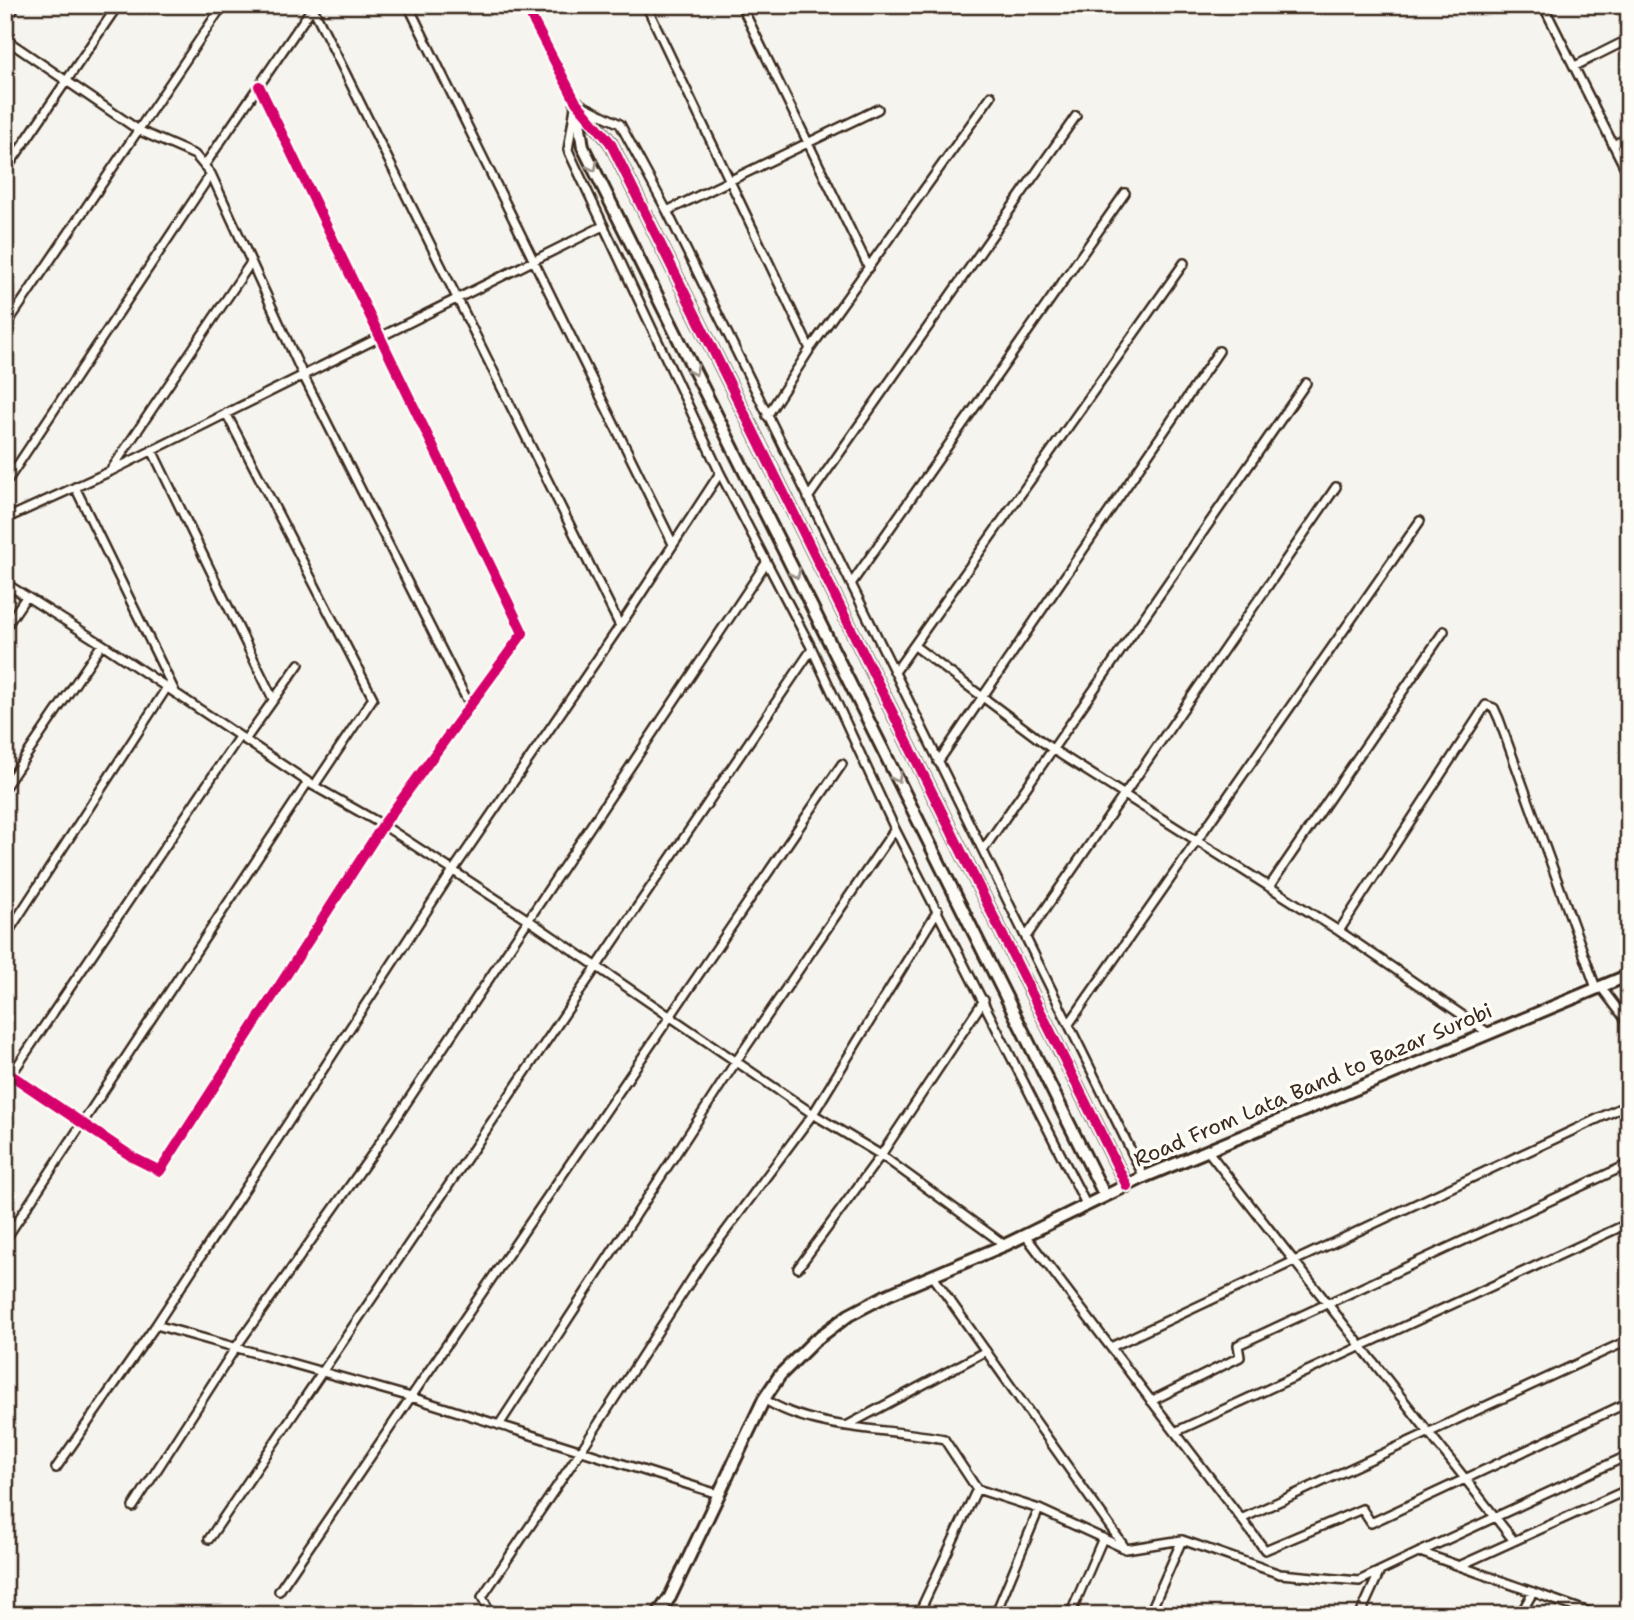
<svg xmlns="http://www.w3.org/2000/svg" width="1634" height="1620" font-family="'Shantell Sans',sans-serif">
  <rect width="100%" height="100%" fill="#f5f4ee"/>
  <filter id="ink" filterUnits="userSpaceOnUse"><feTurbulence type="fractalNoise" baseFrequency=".0143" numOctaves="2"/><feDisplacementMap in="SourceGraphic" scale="14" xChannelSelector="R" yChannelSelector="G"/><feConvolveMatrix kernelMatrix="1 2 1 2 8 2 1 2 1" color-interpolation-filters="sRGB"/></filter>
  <g filter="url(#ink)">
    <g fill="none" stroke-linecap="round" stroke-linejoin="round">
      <g stroke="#3b2a1e" stroke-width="12">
        <path id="street" d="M 408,5 L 673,544
          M 525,5 L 576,102 L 620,124 L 667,211 L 1144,1177
          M 646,5 L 810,349
          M 741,5 L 869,268
          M 1543,5 L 1629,176
          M 313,8 L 620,626
          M 5,22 L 16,5
          M 5,39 L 140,131 L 195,155 L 211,174 L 303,375 L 469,704
          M 1575,66 L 1629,39
          M 575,107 L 568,150 L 720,473 L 812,649 L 895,829 L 1087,1206
          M 1613,145 L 1629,137
          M 204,166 L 314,5
          M 5,171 L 118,5
          M 667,211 L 878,109
          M 5,327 L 223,5
          M 226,413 L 373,698 L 314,786
          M 767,416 L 810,349 L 991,96
          M 152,450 L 273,699
          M 111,470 L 250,264
          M 5,484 L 211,174
          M 75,487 L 176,694
          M 808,498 L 1076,116
          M 5,519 L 111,471 L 603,226
          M 5,583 L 102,644 L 314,786 L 383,825 L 527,919 L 813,1114 L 881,1155 L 1005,1245
          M 851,584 L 1125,193
          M 5,628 L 26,597
          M 916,647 L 1052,749 L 1339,931 L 1487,1032
          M 895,672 L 1184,263
          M 245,740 L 299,664
          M 938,762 L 1219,351
          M 5,787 L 102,644
          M 983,850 L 1306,383
          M 1269,887 L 1444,631
          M 1339,931 L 1486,705 L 1494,708 L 1499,719 L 1596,988
          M 5,937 L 166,689
          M 1026,937 L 1336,487
          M 1600,986 L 1629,1024
          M 1069,1024 L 1420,521
          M 5,1071 L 134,1158 L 160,1171 L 383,825 L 523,633 L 259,86
          M 5,1084 L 239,737
          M 1207,1150 L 1514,1541
          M 1025,1235 L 1265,1550 L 1362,1509 L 1371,1523 L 1629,1402
          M 5,1240 L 308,782
          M 798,1268 L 881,1155 L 984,1000
          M 932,1275 L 1126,1549
          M 156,1325 L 411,1397 L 718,1494
          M 1111,1347 L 1629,1104
          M 764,1399 C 813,1431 888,1428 944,1439 L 977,1489 L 1039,1509 L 1126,1549 L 1182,1540 L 1280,1574 L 1359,1581 L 1420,1552 L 1597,1615
          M 1151,1401 L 1240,1357 L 1238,1345 L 1629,1164
          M 499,1425 L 737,1060 L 895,829
          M 848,1425 L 986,1351
          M 1175,1432 L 1629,1223
          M 56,1468 L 156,1325 L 452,872 L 620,626 L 720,473
          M 133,1507 L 236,1347 L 373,1153 L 766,563
          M 1241,1519 L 1629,1340
          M 209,1539 L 812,649
          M 1420,1552 L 1629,1455
          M 1459,1566 L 1629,1489
          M 279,1591 L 842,764
          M 508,1615 L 489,1610 L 482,1597 L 582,1449 L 702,1263 L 813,1114 L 938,910
          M 918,1615 L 977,1489
          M 995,1615 L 1039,1509
          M 1070,1615 L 1103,1538
          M 1149,1615 L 1182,1540
          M 1360,1615 L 1380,1571
          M 1520,1615 L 1533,1592"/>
      </g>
      <g stroke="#3b2a1e" stroke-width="16">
        <path id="secondary" d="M 576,102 L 583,147 L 1105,1196
          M 576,102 L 610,142 L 1127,1186
          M 657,1615 L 670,1597 L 764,1399 L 780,1375 L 814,1341 L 849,1315 L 887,1295 L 1005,1245 L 1144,1177 L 1629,975"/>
      </g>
      <use href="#street" stroke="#fdfcf7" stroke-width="7"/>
      <use href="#secondary" stroke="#fdfcf7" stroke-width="10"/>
      <g stroke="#fdfcf7" stroke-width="15">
        <path id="cycleway" d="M 525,5 L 576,102 L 610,142 L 1127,1186
          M 5,1071 L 134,1158 L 160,1171 L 383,825 L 523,633 L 259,86"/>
      </g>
      <use href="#cycleway" stroke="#d6006c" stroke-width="10"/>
    </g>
    <defs><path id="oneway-chevron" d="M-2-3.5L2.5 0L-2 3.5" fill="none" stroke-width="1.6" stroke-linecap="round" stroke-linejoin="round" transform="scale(1.75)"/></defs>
    <g stroke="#9c938a">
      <use href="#oneway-chevron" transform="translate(593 167) rotate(64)"/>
      <use href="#oneway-chevron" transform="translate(694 371) rotate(64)"/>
      <use href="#oneway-chevron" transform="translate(796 574) rotate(64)"/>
      <use href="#oneway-chevron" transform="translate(897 778) rotate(64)"/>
    </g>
  </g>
  <g text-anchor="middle" stroke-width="7" stroke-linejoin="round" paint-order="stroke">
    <g font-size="21" fill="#3b2a1e" stroke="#fdfcf7">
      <text transform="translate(1313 1085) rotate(-23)" y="7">Road From Lata Band to Bazar Surobi</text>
    </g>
  </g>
  <rect width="1634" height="1620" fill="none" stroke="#fdfcf7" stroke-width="28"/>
  <rect x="14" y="14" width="1606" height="1592" fill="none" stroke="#3b2a1e" stroke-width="2.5" filter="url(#ink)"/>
</svg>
